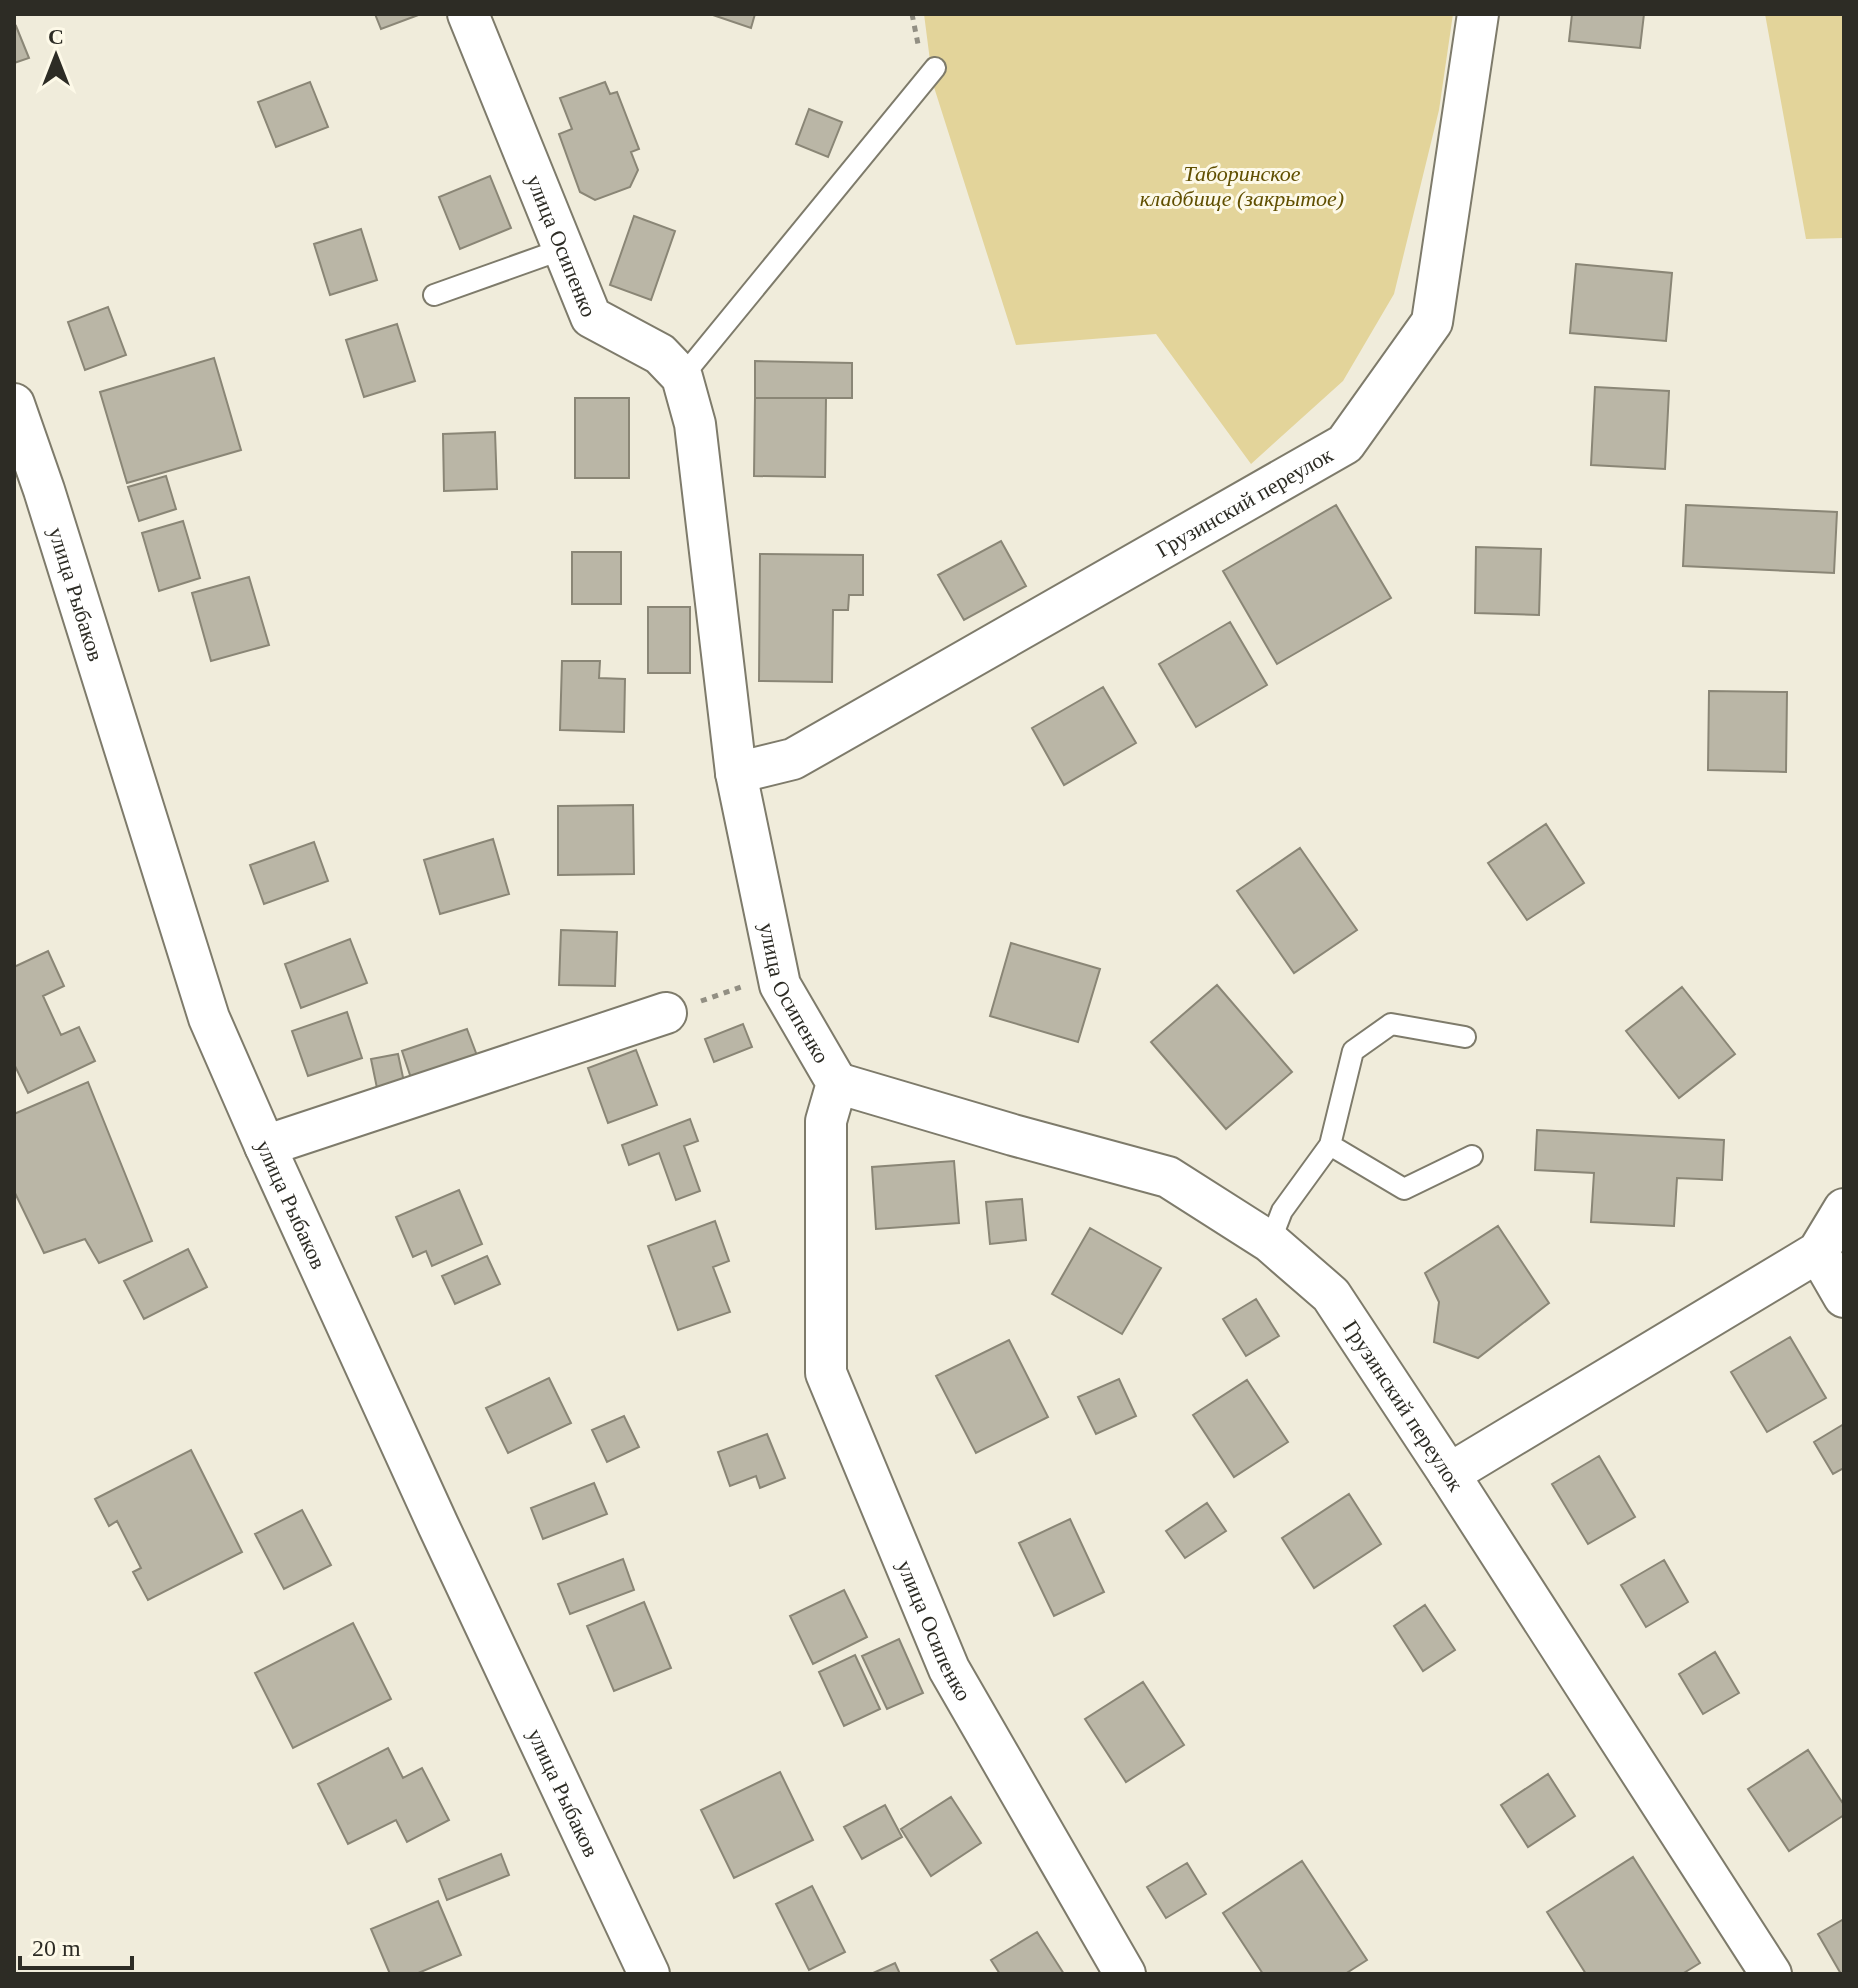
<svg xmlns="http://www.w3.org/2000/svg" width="1858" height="1988" font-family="'Times New Roman',serif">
  <rect width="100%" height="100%" fill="#f0ecdb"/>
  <path fill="#e3d49a" d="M 924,14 L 1453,14 L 1439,110 L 1394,294 L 1343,381 L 1251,464 L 1156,334 L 1016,345 L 933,84 Z
    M 1765,14 L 1844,14 L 1844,238 L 1806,239 Z"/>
  <path fill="#bab6a6" stroke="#8a8676" stroke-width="2" d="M 375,14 L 421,14 L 381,29 Z
    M 710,14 L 755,14 L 751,28 Z
    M 1572,14 L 1644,14 L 1640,48 L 1569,41 Z
    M 16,26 L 29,58 L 14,63 L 14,27 Z
    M 310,82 L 328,127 L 276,147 L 258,102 Z
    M 605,82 L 610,94 L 617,92 L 639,149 L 631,152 L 638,170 L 630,187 L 595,200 L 580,192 L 559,134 L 572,129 L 560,98 Z
    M 809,109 L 842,122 L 828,157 L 796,144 Z
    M 490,176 L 511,228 L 460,249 L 439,197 Z
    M 634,216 L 675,231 L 651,300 L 610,285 Z
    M 361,229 L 377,280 L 330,295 L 314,244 Z
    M 1576,264 L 1672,273 L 1666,341 L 1570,333 Z
    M 108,307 L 126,355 L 85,370 L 68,322 Z
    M 397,324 L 415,381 L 364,397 L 346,340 Z
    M 214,358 L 241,450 L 127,483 L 100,392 Z
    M 755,361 L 852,363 L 852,398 L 755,398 Z
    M 1595,387 L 1669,391 L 1665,469 L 1591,465 Z
    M 575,398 L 629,398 L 629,478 L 575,478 Z
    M 755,398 L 826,398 L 825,477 L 754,476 Z
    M 495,432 L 497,489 L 444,491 L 443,434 Z
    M 166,476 L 176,509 L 139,521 L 128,487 Z
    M 1336,505 L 1391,598 L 1277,664 L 1223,571 Z
    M 1686,505 L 1837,512 L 1834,573 L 1683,566 Z
    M 183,521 L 200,578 L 159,591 L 142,533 Z
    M 1001,541 L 1026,586 L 964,620 L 938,575 Z
    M 1476,547 L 1541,549 L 1539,615 L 1475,613 Z
    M 572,552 L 621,552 L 621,604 L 572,604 Z
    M 760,554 L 863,555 L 863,595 L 849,595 L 848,610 L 833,610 L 832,682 L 759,681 Z
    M 249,577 L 269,645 L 211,661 L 192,593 Z
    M 648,607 L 690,607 L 690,673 L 648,673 Z
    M 1230,622 L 1267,685 L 1196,727 L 1159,664 Z
    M 562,661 L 600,661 L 599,678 L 625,679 L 624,732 L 560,730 Z
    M 1103,687 L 1136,743 L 1064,785 L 1032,728 Z
    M 1709,691 L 1787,692 L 1786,772 L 1708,770 Z
    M 633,805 L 634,874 L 558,875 L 558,806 Z
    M 1546,824 L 1584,883 L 1527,920 L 1488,863 Z
    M 493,839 L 509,894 L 440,914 L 424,860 Z
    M 314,842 L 328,881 L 264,904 L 250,865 Z
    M 1300,848 L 1357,930 L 1294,973 L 1237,891 Z
    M 561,930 L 617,932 L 615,986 L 559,985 Z
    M 350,939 L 367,983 L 301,1008 L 285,964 Z
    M 1011,943 L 1100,969 L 1078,1042 L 990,1016 Z
    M 48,951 L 64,986 L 43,996 L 61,1035 L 79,1027 L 95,1061 L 28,1093 L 14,1064 L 14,967 Z
    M 1217,985 L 1292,1072 L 1226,1129 L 1151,1042 Z
    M 1682,987 L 1735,1054 L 1679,1098 L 1626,1031 Z
    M 347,1012 L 362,1058 L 308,1076 L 292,1031 Z
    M 743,1024 L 752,1047 L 714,1062 L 705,1039 Z
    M 467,1029 L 479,1061 L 413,1084 L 402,1051 Z
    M 636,1050 L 657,1105 L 608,1123 L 588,1068 Z
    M 398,1054 L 404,1082 L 377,1088 L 371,1059 Z
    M 88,1082 L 152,1241 L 99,1263 L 85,1239 L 44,1253 L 14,1191 L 14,1114 Z
    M 690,1119 L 698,1141 L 684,1146 L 700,1191 L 676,1200 L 659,1153 L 629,1165 L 622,1145 Z
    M 1537,1130 L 1724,1140 L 1722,1180 L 1677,1178 L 1674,1226 L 1591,1222 L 1594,1173 L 1535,1170 Z
    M 954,1161 L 959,1223 L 876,1229 L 872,1167 Z
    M 459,1190 L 482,1244 L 432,1266 L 426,1251 L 413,1257 L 396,1217 Z
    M 1022,1199 L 1026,1240 L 990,1244 L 986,1202 Z
    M 715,1221 L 729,1261 L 713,1267 L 730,1312 L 678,1330 L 648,1246 Z
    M 1498,1226 L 1549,1303 L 1478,1358 L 1434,1342 L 1439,1302 L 1425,1273 Z
    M 1090,1228 L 1161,1268 L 1122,1334 L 1052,1294 Z
    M 188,1249 L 207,1287 L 144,1319 L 124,1281 Z
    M 487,1256 L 500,1284 L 455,1304 L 442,1276 Z
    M 1256,1299 L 1279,1336 L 1246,1356 L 1223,1319 Z
    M 1790,1337 L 1826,1398 L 1767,1432 L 1731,1372 Z
    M 1009,1340 L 1048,1417 L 976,1453 L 936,1376 Z
    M 549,1378 L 571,1423 L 508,1453 L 486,1408 Z
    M 1119,1379 L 1136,1416 L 1096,1434 L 1078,1397 Z
    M 1247,1380 L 1288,1442 L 1234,1477 L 1193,1415 Z
    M 624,1416 L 639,1447 L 607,1462 L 592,1430 Z
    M 1844,1424 L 1844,1468 L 1833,1474 L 1814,1442 Z
    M 767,1434 L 785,1478 L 760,1488 L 756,1476 L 730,1486 L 718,1452 Z
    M 191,1450 L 242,1552 L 148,1600 L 133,1572 L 141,1568 L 117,1521 L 109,1526 L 95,1499 Z
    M 1599,1456 L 1635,1517 L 1588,1544 L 1552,1484 Z
    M 594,1483 L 607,1514 L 543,1539 L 531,1508 Z
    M 1349,1494 L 1381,1544 L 1314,1588 L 1282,1538 Z
    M 1207,1503 L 1226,1531 L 1185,1558 L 1166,1531 Z
    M 302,1510 L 331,1565 L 284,1589 L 255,1534 Z
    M 1070,1519 L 1104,1592 L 1054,1616 L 1019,1543 Z
    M 623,1559 L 634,1590 L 570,1614 L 558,1584 Z
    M 1664,1560 L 1688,1602 L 1646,1627 L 1621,1585 Z
    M 844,1590 L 867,1637 L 813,1664 L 790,1616 Z
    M 644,1602 L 671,1668 L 614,1691 L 587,1626 Z
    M 1425,1605 L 1455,1650 L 1423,1671 L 1394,1626 Z
    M 353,1623 L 391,1699 L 293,1748 L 255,1673 Z
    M 899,1639 L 923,1693 L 887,1709 L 862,1656 Z
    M 1715,1652 L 1739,1693 L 1703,1714 L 1679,1674 Z
    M 855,1655 L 880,1709 L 844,1726 L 819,1672 Z
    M 1143,1682 L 1184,1745 L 1126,1782 L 1085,1719 Z
    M 388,1748 L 403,1778 L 422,1768 L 449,1820 L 407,1842 L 396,1820 L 348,1844 L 318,1784 Z
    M 1808,1750 L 1844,1805 L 1844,1815 L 1789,1851 L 1748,1789 Z
    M 780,1772 L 813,1840 L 734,1878 L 701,1810 Z
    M 1548,1774 L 1575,1816 L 1528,1847 L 1501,1805 Z
    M 951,1797 L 981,1843 L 931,1876 L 901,1829 Z
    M 885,1805 L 902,1837 L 862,1859 L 844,1827 Z
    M 501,1854 L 509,1875 L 447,1900 L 439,1879 Z
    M 1633,1857 L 1700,1963 L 1682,1974 L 1586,1974 L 1547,1912 Z
    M 1302,1861 L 1367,1960 L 1345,1974 L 1263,1974 L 1223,1913 Z
    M 1187,1863 L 1206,1894 L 1166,1918 L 1147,1887 Z
    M 812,1886 L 845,1952 L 809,1970 L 776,1904 Z
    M 438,1901 L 461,1955 L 416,1974 L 390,1974 L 371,1929 Z
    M 1844,1919 L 1844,1974 L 1841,1974 L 1818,1934 Z
    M 1037,1932 L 1064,1974 L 1000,1974 L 991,1960 Z
    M 895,1963 L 900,1974 L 871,1974 Z"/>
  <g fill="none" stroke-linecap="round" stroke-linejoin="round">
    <g stroke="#7e7b6b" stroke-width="24">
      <path id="lane" d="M 434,295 L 563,249
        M 682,377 L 935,68
        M 1465,1037 L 1391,1024 L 1353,1051 L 1330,1145 L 1404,1189 L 1472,1156
        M 1270,1242 L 1282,1211 L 1330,1145"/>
    </g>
    <g stroke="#7e7b6b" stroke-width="44">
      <g id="street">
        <path id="s1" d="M 468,14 L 591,317 L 660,354 L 682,377 L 695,424 L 736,773 L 780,985 L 837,1083 L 826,1121 L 826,1373 L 949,1669 L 1125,1974"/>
        <path id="s2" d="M 14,404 L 44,490 L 209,1018 L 265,1146 L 438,1525 L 649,1974"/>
        <path id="s3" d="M 736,773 L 793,759 L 1345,444 L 1432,322 L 1478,14"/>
        <path id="s4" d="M 837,1083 L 1013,1135 L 1168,1177 L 1270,1242 L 1331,1295 L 1449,1474 L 1771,1974"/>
        <path d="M 265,1146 L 666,1013"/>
        <path d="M 1818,1252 L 1844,1297"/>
        <path d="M 1449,1474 L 1818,1252 L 1844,1209"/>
      </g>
    </g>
    <path stroke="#928f83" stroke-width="5" stroke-dasharray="6 6" stroke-linecap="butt" d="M 912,14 L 918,44
      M 701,1001 L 741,987"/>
    <use href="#lane" stroke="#fff" stroke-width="20"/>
    <use href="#street" stroke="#fff" stroke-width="40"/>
  </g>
  <g text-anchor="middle" stroke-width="6" stroke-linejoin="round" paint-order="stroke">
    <g font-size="22" font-style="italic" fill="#604f00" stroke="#fdf9e8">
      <text x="1242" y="181">Таборинское<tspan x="1242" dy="25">кладбище (закрытое)</tspan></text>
    </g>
    <g font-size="22" fill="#2d2c25" stroke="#fdf9e8">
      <text dy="8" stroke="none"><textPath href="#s1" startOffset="250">улица Осипенко</textPath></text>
      <text dy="8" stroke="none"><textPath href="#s3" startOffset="578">Грузинский переулок</textPath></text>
      <text dy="8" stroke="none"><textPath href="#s2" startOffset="200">улица Рыбаков</textPath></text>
      <text dy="8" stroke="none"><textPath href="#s1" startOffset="1066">улица Осипенко</textPath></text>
      <text dy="8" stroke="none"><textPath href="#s2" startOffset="848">улица Рыбаков</textPath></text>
      <text dy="8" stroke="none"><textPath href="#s4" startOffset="678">Грузинский переулок</textPath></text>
      <text dy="8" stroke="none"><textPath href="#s1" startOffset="1738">улица Осипенко</textPath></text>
      <text dy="8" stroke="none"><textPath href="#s2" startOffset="1496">улица Рыбаков</textPath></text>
    </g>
  </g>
  <rect width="1858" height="1988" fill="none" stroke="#2d2c25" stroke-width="32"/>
  <g transform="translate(56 56)" stroke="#fdf9e8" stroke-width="6" paint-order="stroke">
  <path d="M0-6L14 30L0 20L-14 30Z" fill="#2d2c25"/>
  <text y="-12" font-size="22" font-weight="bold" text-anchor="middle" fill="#2d2c25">С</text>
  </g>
  <path d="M20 1956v12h112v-12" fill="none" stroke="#2d2c25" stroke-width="4"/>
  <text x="32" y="1956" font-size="24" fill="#2d2c25" stroke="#fdf9e8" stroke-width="6" paint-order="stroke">20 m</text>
</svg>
